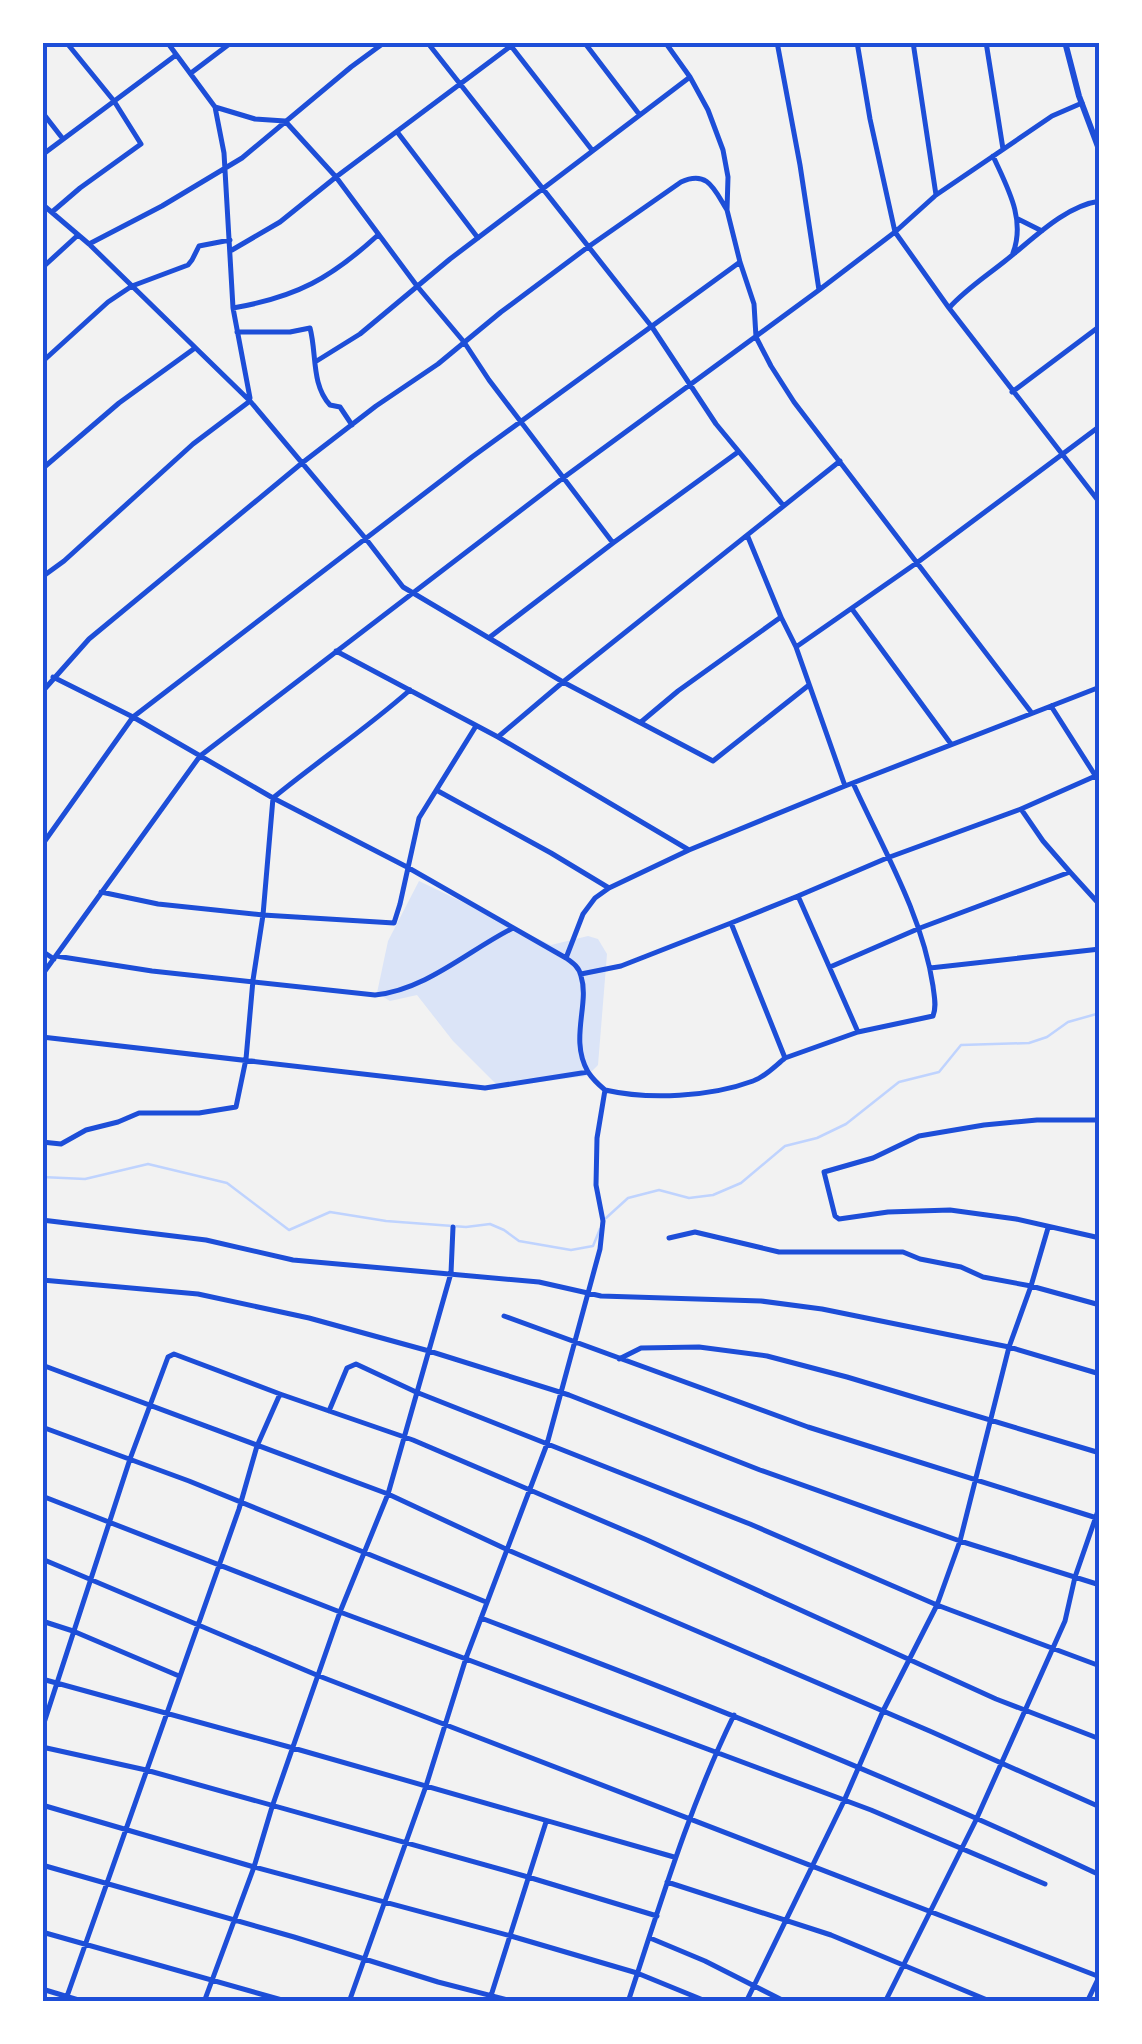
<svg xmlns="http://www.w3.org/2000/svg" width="1142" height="2044" font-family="'Playfair Display',serif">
  <rect width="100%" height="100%" fill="#f2f2f2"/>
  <path fill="#dbe4f7" d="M 419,881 L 551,945 L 588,936 L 598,939 L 607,954 L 598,1065 L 587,1076 L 499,1087 L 453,1041 L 417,995 L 390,1001 L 377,993 L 388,941 Z"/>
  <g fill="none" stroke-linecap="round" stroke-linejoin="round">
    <path stroke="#bfd3fe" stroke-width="2.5" d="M 42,1177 L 85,1179 L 148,1164 L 227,1183 L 289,1230 L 330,1212 L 386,1221 L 466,1227 L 490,1224 L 504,1230 L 519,1241 L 571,1250 L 593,1246 L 600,1229
      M 606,1218 L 628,1198 L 659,1190 L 689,1198 L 713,1195 L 741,1183 L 785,1146 L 817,1138 L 846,1124 L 899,1082 L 939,1072 L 961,1045 L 1029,1043 L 1047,1037 L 1068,1022 L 1100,1013"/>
    <path stroke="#1d4ed8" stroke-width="5" d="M 167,42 L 215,107 L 224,153 L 233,308 L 250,398
      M 427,42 L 614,279 L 652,327 L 716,424 L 783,505
      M 584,42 L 639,114
      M 665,42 L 690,77 L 708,110 L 723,150 L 728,177 L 727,210 L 740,262 L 754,304 L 756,337 L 771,366 L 794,402 L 1031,712
      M 777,42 L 800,165 L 819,290
      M 857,42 L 870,119 L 895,232 L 949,308 L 1100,503
      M 913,42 L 936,195
      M 986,42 L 1003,149
      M 511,46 L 592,150
      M 191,73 L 232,42
      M 215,107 L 255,119 L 285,121 L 336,177 L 417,286 L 464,342 L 489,380 L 613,543
      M 42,112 L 63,139
      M 398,133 L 478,238
      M 42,155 L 176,55
      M 993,156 C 1007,187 1026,219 1013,253
      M 42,204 L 89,244 L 250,401 L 366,539 L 403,587 L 563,682 L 713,761 L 809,685
      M 52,212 L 80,188 L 141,144 L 114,101 L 66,42
      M 1018,219 L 1042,231
      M 89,244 L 162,206 L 242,158 L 351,67 L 385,42
      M 232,250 L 280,222 L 336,177 L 516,42
      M 42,268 L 78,235
      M 233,308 C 297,297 331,278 378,235
      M 949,308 C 965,290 985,277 1005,261 C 1032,240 1064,206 1100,201
      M 237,332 L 290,332 L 310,328 C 317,354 311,384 330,405 L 340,407 L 352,425
      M 42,362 L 108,302 L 132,286 L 188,265 L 192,260 L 199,246 L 230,240
      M 315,362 L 360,334 L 450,259 L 690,77
      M 1012,392 L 1100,326
      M 42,469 L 119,403 L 195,348
      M 748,537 L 781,617 L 796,647 L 845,786
      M 42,577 L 64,561 L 193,444 L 250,401
      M 852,609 L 951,744
      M 490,637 L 613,543 L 738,452
      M 796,647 L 918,562 L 1100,426
      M 336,651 L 498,737 L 689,850
      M 53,677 L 133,717 L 273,798 L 407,867 L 566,958 C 573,963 579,967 581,976 C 590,1004 569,1039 588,1072 C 592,1078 599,1085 605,1090 L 597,1138 L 596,1185 L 603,1221 L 600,1249 L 547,1444 L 466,1658 L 426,1786 L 349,2002
      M 42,692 L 89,639 L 302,463 L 376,406 L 438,364 L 501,312 L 588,247 L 681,182 C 708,170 714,189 727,210
      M 1051,706 L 1100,783
      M 641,722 L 678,691 L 781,617
      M 498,737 L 563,682 L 840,461
      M 438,791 L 551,853 L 609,888
      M 1021,809 L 1043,841 L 1070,872
      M 42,845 L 133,717 L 472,457 L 740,262
      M 101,892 L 158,904 L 263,915 L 394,923 L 400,904 L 419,818 L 476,726
      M 798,896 L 887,858 L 1021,809 L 1100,774
      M 731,923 L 798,896 L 858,1032
      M 42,951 L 54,959
      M 56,956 L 152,971 L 375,995 C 426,990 469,950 513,928
      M 566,958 L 583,914 L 595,898 L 609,888 L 689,850 L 845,786 L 1100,687
      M 830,967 L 920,928 L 1070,872 L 1100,905
      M 930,968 L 1100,949
      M 581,974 L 621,966 L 731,923 L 785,1058 L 858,1032 L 933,1016 C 937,1006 934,996 933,986 C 922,914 883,849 853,783
      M 42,975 L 200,756 L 563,478 L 819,290 L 895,232 L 936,195 L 1052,116 L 1082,103
      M 42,1037 L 485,1088 L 588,1072
      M 605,1090 C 649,1100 710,1097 753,1081 C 765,1077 775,1066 785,1058
      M 1100,1120 L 1037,1120 L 984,1125 L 919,1136 L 873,1158 L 824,1172 L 835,1216 L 839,1219 L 888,1212 L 950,1210 L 1016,1219 L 1100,1238
      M 42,1142 L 61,1144 L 86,1130 L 118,1122 L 139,1113 L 199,1113 L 236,1107 L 246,1059 L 253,980 L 263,915 L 273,798 C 318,761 366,729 410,690
      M 42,1220 L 206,1240 L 293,1260 L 539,1282 L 601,1296 L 761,1301 L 822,1309 L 1009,1347 L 1100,1374
      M 669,1238 L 695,1232 L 779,1252 L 903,1252 L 920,1259 L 961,1267 L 983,1277 L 1031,1286 L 1100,1305
      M 42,1280 L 198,1294 L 309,1318 L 429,1351 L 569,1395 L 760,1470 L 960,1541 L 1100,1585
      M 504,1316 L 808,1427 L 1100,1519
      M 619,1359 L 641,1348 L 699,1347 L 767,1356 L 847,1377 L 1100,1453
      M 42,1365 L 388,1494 L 508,1550 L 932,1732 L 1100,1807
      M 329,1411 L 347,1368 L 356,1364 L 416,1392 L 750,1524 L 937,1605 L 1100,1666
      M 42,1427 L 189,1481 L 486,1602
      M 42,1496 L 340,1612 L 871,1810 L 1045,1884
      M 42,1559 L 319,1676 L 1100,1977
      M 481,1618 C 690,1697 897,1779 1100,1875
      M 42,1621 L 73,1631 L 179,1676
      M 42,1679 L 293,1748 L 674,1857
      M 42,1729 L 130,1459 L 168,1357 L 174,1354 L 280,1394 L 413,1440 L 647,1540 L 996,1699 L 1100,1739
      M 42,1747 L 146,1770 L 528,1877 L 657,1916
      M 42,1805 L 254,1867 L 511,1936 L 637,1973 L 708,2002
      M 42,1865 L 294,1937 L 438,1982 L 516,2002
      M 667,1882 L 831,1935 L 992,2002
      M 42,1932 L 289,2002
      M 650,1938 L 705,1961 L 786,2002
      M 42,1989 L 85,2002
      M 65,2002 L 239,1509 L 257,1446 L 280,1394
      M 204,2002 L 254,1867 L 272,1807 L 340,1612 L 388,1494 L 451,1273 L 453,1227
      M 489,2002 L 546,1822
      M 628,2002 C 660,1905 689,1807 734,1715
      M 746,2002 L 844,1801 L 883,1711 L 937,1605 L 960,1541 L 1009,1347 L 1031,1286 L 1048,1228
      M 885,2002 L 976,1820 L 1065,1621 L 1075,1577 L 1100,1505
      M 1087,2002 L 1099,1977"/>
    <path stroke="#1d4ed8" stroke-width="6" d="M 1065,42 L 1079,96 L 1100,152"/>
  </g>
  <rect width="1142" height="2044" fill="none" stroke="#ffffff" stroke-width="90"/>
  <rect x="45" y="45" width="1052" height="1954" fill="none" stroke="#1d4ed8" stroke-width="4"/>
</svg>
